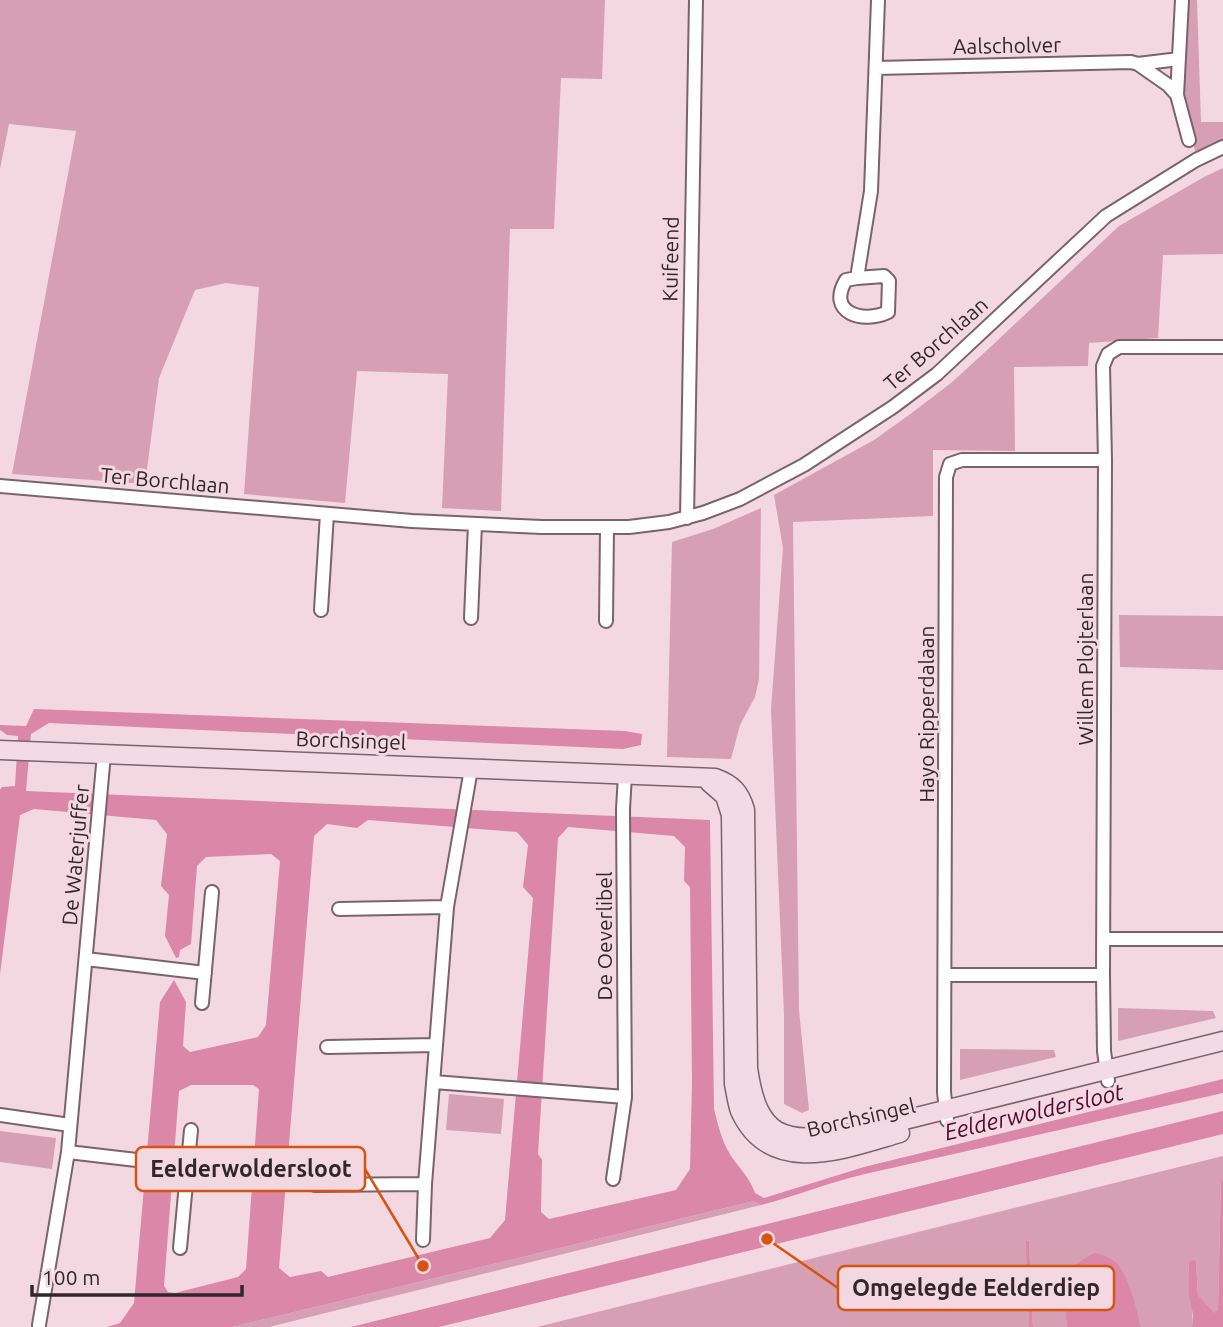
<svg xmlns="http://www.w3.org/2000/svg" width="1223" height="1327" font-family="Ubuntu,sans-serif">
  <rect width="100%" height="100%" fill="#f3d8e1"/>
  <path fill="#d79fb3" d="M 0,0 L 605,0 L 602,79 L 561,78 L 554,229 L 510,229 L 501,511 L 442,508 L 448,374 L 357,371 L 345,503 L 244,494 L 259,287 L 226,283 L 195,290 L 159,378 L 145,484 L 12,474 L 76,131 L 9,124 L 0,169 Z
    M 1186,0 L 1197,0 L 1201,122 L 1223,122 L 1223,140 L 1196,154 L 1182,103 Z
    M 1223,168 L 1223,254 L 1163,255 L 1158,338 L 1089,343 L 1088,366 L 1014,367 L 1015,451 L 933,450 L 933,516 L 793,522 L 799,1010 L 809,1110 L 802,1113 L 784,1104 L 784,1014 L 771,709 L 783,548 L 774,495 L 874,440 L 909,415 L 951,383 L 984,353 L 1119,226 L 1204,177 Z
    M 761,508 L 759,679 L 755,697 L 740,725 L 731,759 L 667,757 L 672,542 L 713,529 Z
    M 1119,615 L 1223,616 L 1223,670 L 1120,667 Z
    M 1118,1008 L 1213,1011 L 1216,1018 L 1118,1041 Z
    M 960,1049 L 1054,1050 L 1056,1057 L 960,1080 Z
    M 449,1094 L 504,1099 L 501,1134 L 446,1130 Z
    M 0,1131 L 56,1138 L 52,1169 L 0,1162 Z
    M 1223,1156 L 1223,1312 L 1221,1180 L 1218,1310 L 1214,1314 L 1198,1295 L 1196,1261 L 1189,1263 C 1188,1285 1194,1307 1192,1327 L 1141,1327 L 1131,1295 L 1063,1288 L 1067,1327 L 1033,1327 L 1029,1241 L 1027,1240 L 1029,1327 L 537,1327 Z
    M 754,1201 L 761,1205 L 269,1327 L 232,1327 Z"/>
  <path fill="#db87a7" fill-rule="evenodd" d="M 34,709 L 625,731 L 642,734 L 641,745 L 623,749 L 49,723 L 31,734 L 26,791 L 710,820 L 714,1109 C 718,1125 722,1142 731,1156 C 740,1169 750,1178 755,1193 L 764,1198 L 864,1167 L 1223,1079 L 1223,1093 L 865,1174 C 830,1182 796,1196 761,1205 L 754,1201 L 232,1327 L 107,1327 L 120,1323 L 134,1303 L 160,1002 L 174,980 L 186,1002 L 183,1046 L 190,1052 L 258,1037 L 266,1025 L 280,861 L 271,854 L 206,857 L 197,866 L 191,944 L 180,950 L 179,957 L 176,958 L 165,936 L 169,895 L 161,886 L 167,834 L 156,820 L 34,809 L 20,815 L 0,974 L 0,790 L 2,787 L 15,786 L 18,736 L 7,735 L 0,730 L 0,725 L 26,726 ZM 368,820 L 517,832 L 528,845 L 523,887 L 533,898 L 505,1220 L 490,1238 L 328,1277 L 321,1271 L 290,1277 L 279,1268 L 314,836 L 327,824 L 357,828 ZM 568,827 L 674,836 L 685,847 L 684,881 L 690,887 L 692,1083 L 690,1169 L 676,1190 L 549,1219 L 541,1212 L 542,1160 L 538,1154 L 558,838 ZM 191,1085 L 253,1085 L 259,1089 L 246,1269 L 238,1277 L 175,1293 L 168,1292 L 164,1286 L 179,1091 Z
    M 1223,1111 L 1223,1134 L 439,1327 L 351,1327 Z
    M 1221,1179 L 1223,1182 L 1223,1327 L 1192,1327 L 1193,1315 L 1189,1295 L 1189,1263 L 1192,1260 L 1196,1261 L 1198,1295 L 1214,1313 L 1218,1310 Z
    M 1026,1240 L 1029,1241 L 1033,1327 L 1029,1327 Z
    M 1094,1253 C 1104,1255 1113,1258 1119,1266 C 1131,1283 1136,1308 1141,1327 L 1067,1327 C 1063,1288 1055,1274 1094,1253 Z"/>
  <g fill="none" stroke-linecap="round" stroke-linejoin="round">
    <g stroke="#7b636b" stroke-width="16">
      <path id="minor" d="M 1182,0 L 1177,95 L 1189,140
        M 1138,64 L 1168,85 L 1177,95
        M 876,68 L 1131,62 L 1138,64 L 1179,59
        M 857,278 L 846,280 C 826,313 863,324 888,312 L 889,281 L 884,276 L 857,278 L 871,191 L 878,0
        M 0,486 L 412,521 L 542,527 L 629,527 L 669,522 L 703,513 L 740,499 L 804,465 L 893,407 L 937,374 L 1106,216 L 1196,160 L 1223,147
        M 687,518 L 696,0
        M 321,610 L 327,514
        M 471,618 L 475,524
        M 606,621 L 607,528
        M 339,909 L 447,907
        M 1104,939 L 1223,939
        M 86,959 L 205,973
        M 945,975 L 1103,975
        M 202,1003 L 212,892
        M 327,1047 L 436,1045
        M 1108,1081 L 1104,1051 L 1103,975 L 1105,460 L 1103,366 L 1108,354 L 1119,347 L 1223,347
        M 434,1082 L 625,1097
        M 0,1115 L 70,1125
        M 947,1120 L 944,1092 L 946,477 L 950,464 L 962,460 L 1105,460
        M 68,1152 L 188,1166
        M 613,1179 L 625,1097 L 623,809 L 625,775
        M 315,1185 L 425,1184
        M 423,1240 L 425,1184 L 447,907 L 471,769
        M 180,1248 L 191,1130
        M 39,1325 L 68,1152 L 104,754"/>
    </g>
    <g stroke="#7b636b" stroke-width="21">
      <path id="secondary" d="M 0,750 L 715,778 C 732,784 740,792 745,810 L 748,1068 C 758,1139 783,1143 848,1134 L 1223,1041
        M 709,782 L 725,796 L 731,815 L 734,1084 C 736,1093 737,1103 740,1111 C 771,1179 847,1148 900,1133"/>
    </g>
    <use href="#minor" stroke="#fff" stroke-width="12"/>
    <use href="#secondary" stroke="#f4dae4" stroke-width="18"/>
  </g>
  <g text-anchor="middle" stroke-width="6" stroke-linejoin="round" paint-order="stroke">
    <g font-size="21" fill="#31272b" stroke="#f3d8e1">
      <text transform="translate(1007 46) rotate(-1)" y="7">Aalscholver</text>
      <text transform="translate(671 259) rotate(-89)" y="7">Kuifeend</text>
      <text transform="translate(936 344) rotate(-41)" y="7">Ter Borchlaan</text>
      <text transform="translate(165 481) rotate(5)" y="7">Ter Borchlaan</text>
      <text transform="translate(1086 659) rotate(-90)" y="7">Willem Plojterlaan</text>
      <text transform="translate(927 714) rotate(-90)" y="7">Hayo Ripperdalaan</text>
      <text transform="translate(351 741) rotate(2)" y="7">Borchsingel</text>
      <text transform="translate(76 855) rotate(-85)" y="7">De Waterjuffer</text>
      <text transform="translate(605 936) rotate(-90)" y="7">De Oeverlibel</text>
      <text transform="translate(861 1118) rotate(-13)" y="7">Borchsingel</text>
    </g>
    <g font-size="23" font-style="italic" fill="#540830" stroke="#f3d8e1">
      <text transform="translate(1034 1112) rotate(-13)" y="8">Eelderwoldersloot</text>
    </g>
  </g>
  <path fill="none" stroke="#d6540f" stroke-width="2.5" d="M423 1266L365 1169M767 1239L838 1288"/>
  <g fill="#d6540f" stroke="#f3d8e1" stroke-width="2.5">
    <circle cx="423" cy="1266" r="7"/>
    <circle cx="767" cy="1239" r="7"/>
  </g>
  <g fill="#f3d8e1" stroke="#d6540f" stroke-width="2.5">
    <rect x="136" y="1147" width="229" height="44" rx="7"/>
    <rect x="838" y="1266" width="276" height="44" rx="7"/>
  </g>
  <g font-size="23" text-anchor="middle" font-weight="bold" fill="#31272b">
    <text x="251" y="1177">Eelderwoldersloot</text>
    <text x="976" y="1296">Omgelegde Eelderdiep</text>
  </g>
  <path d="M32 1285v10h210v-10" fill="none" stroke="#31272b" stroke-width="3.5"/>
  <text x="42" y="1285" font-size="21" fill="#31272b" stroke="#f3d8e1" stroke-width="5" paint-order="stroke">100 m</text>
</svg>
